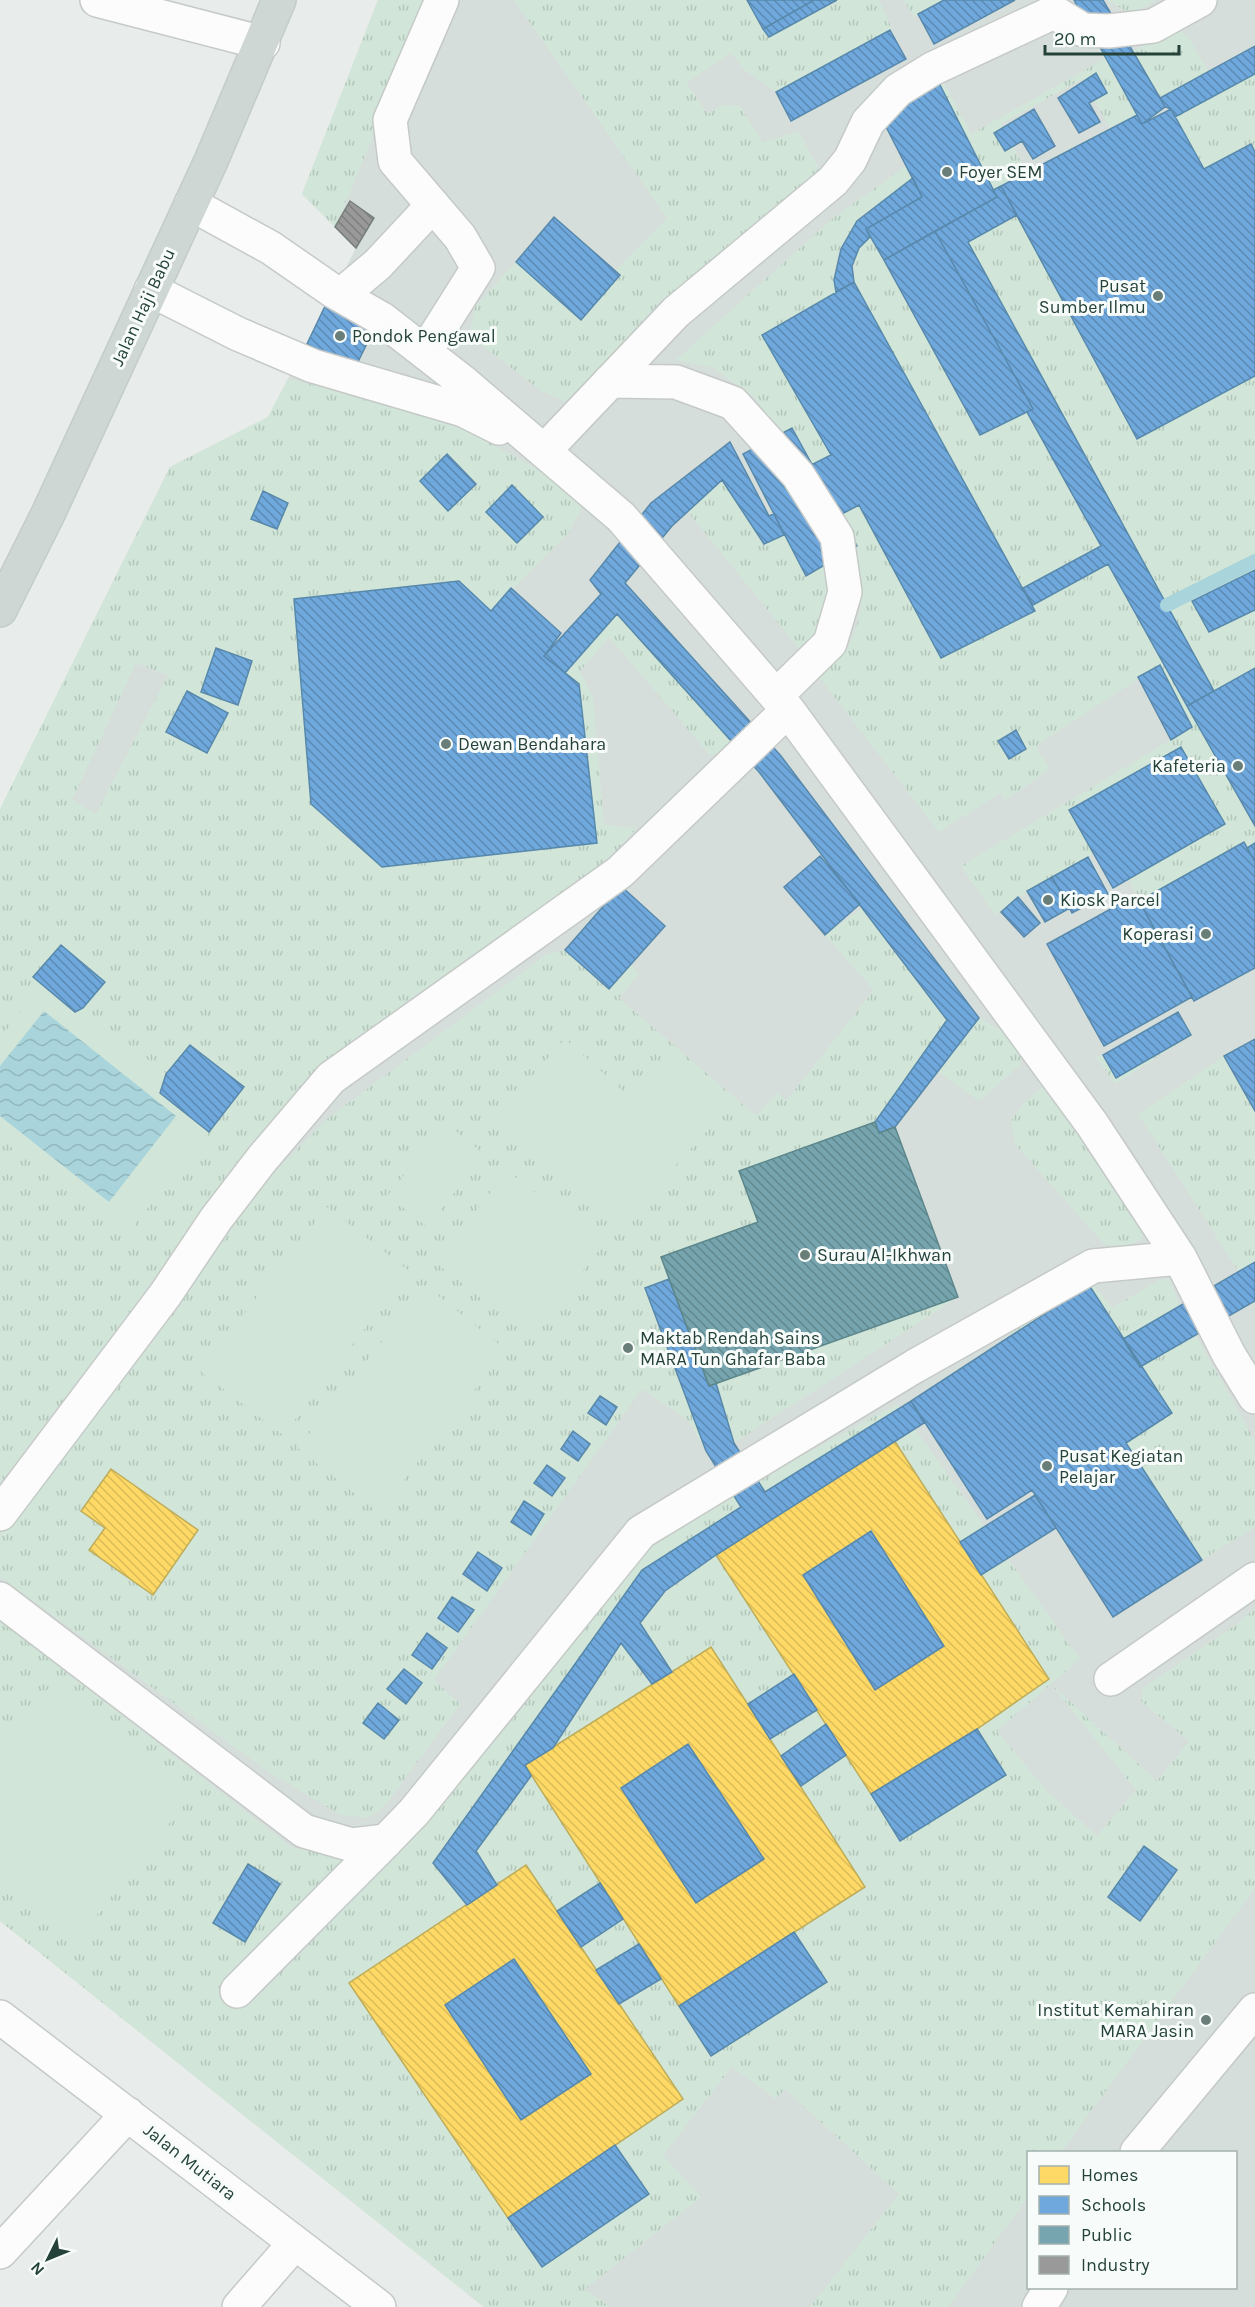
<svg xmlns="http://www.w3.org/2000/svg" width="1255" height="2307" font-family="Karla,sans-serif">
  <defs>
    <pattern id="grass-tufts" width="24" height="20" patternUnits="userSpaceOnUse" patternTransform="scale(1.5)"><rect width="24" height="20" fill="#d1e6d8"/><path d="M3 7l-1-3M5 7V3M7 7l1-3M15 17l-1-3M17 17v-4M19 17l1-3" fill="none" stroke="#b3c6ba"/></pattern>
    <pattern id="water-waves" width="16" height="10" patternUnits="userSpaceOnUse" patternTransform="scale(1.5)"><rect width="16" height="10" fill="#a9d4db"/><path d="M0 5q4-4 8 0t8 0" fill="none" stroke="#91b7bd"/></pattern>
    <pattern id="homes-back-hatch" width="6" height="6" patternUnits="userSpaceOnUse" patternTransform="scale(1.5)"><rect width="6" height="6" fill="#ffd966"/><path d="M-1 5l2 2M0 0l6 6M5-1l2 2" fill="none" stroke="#dabb59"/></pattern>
    <pattern id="schools-back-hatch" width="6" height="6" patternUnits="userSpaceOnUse" patternTransform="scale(1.5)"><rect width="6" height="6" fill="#6fa8dc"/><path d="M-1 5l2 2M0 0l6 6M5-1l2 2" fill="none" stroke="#5b8ab3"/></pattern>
    <pattern id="public-back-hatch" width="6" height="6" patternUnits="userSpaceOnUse" patternTransform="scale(1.5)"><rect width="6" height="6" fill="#76a5af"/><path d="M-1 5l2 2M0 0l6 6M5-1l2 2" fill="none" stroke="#61888f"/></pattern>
    <pattern id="industry-back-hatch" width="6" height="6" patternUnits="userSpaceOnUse" patternTransform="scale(1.5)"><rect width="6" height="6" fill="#999"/><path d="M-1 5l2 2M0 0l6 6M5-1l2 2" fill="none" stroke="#7d7e7e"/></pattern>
  </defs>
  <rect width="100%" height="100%" fill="#e8edeb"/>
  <path fill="#d6dedb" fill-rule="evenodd" d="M 378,0 L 1255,0 L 1255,2307 L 484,2307 L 0,1921 L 0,809 L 170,467 L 268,417 L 356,248 L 302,194 ZM 1028,2152 L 1236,2152 L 1236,2288 L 1028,2288 Z"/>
  <path fill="url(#grass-tufts)" fill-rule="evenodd" d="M 378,0 L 430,0 L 335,227 L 302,194 Z
    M 514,0 L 748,0 L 769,37 L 837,0 L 879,0 L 892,29 L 776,92 L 745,70 L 731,53 L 686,83 L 708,114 L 722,105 L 740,106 L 763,143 L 798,131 L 822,174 L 570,404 L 540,390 L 469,335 L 475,307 L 516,262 L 581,320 L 620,276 L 615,271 L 667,218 Z
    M 904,0 L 945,0 L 914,17 Z
    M 1107,0 L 1157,0 L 1131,14 Z
    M 1178,29 L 1189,38 L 1209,72 L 1160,98 L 1133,51 Z
    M 1106,58 L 1137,115 L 1110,128 L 1082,79 L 1001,124 L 1027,173 L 993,190 L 939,83 L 943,81 L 971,134 Z
    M 1255,74 L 1255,152 L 1250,144 L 1204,169 L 1175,117 Z
    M 906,166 L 913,178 C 874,208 826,236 836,292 L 831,455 L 811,465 L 781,434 L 754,397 L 713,368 L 676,360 L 832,219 Z
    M 1017,215 L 1137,439 L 1255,376 L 1255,668 L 1214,691 L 968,242 Z
    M 870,237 L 980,435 L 1027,412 L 1101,546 L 1023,588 L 854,282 C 852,262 856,251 870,237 Z
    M 288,379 L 434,413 L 547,474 L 583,505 L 569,532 L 491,611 L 459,581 L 294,599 L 311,804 L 382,867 L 597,843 L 579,684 L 565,673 L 617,614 L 733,743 L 722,753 L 710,755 L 609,637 L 580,671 L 593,698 L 604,825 L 637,828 L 605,864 L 343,1053 L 270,1122 L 0,1488 L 0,809 L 170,467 L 268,417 ZM 136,663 L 168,675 L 96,814 L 72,800 Z
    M 722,480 L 764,544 L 784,535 L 806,576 L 825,564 L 831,599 L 814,641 L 802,652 L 688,512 Z
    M 859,505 L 941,658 L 1034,611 L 1033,605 L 1108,564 L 1255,826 L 1255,843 L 1247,848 L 1244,842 L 1139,901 L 1128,879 L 1225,824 L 1181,747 L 1069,810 L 1094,853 L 1018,897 L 995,915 L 961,866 L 1192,727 L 1159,665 L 1036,746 L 1050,769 L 1005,800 L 1000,793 L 939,832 L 819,677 C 827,669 837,662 843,654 C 865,622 867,583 849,551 L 857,545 L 840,515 Z
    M 862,908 L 947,1020 L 875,1122 L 739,1171 L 758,1222 L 672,1253 L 669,1279 L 645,1288 L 706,1451 L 688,1420 L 642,1389 L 434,1680 L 460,1704 L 384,1807 L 368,1818 L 341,1815 L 273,1775 L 0,1577 L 0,1535 L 242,1205 L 327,1119 L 547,954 L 565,950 L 609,989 L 630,965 L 639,973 L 619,998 L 756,1116 L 778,1093 L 786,1101 L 874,990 L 825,935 Z
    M 979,1018 L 1023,1044 L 1020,1065 L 979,1101 L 938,1072 Z
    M 1191,1035 L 1115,1084 L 1096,1057 L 1103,1055 L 1116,1078 Z
    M 1224,1056 L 1255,1111 L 1255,1262 L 1239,1272 L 1138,1114 Z
    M 1043,1086 L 1149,1229 L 1140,1240 L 1119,1250 L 1103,1243 L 1015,1144 L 1011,1121 L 1024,1103 Z
    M 1087,1278 L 1112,1308 L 1158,1281 L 1169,1278 L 1180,1306 L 1123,1339 L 1010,1337 L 1008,1322 Z
    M 958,1297 L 734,1443 L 716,1383 Z
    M 1196,1336 L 1255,1441 L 1255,1527 L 1202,1560 L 1126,1443 L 1140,1367 Z
    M 897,1404 L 1080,1659 L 1051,1684 L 1157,1781 L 1189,1741 L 1141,1701 L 1143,1688 L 1237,1624 L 1255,1608 L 1255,1888 L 1061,2152 L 1028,2152 L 1028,2197 L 948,2307 L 810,2307 L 899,2194 L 785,2089 L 776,2099 L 732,2067 L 663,2155 L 701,2197 L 585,2289 L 610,2307 L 484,2307 L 0,1921 L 0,1620 L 291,1847 L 346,1857 L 221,1989 L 639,1554 L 734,1496 L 739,1503 L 763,1488 L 758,1480 ZM 1051,1684 L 1136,1790 L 1097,1836 L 1046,1790 L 997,1731 ZM 248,1865 L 280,1884 L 245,1942 L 213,1922 Z"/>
  <path fill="#d1e6d8" d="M 61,945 L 105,982 L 83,1008 L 166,1074 L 190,1045 L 244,1087 L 182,1165 L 188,1170 L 172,1191 L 165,1186 L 125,1237 L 0,1138 L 0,1038 L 42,985 Z
    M 565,1039 L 634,1101 L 677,1054 L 731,1104 L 620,1227 L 497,1115 Z
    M 446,1123 L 485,1155 L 427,1227 L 388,1195 Z
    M 507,1171 L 603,1245 L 531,1337 L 436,1263 Z
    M 327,1207 L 409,1271 L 283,1435 L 200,1371 Z
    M 426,1286 L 506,1350 L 378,1512 L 298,1448 Z
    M 50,1686 L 190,1797 L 81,1935 L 0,1871 L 0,1749 Z"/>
  <path fill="url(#water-waves)" d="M 44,1011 L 176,1116 L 109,1202 L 0,1116 L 0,1066 Z"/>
  <path fill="url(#homes-back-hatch)" stroke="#bdac59" stroke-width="1.5" d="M 894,1440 L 1049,1679 L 977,1729 L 871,1794 L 716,1555 Z
    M 111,1469 L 198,1530 L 153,1595 L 89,1550 L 105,1528 L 81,1511 Z
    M 711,1647 L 865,1887 L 679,2006 L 525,1765 Z
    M 526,1865 L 683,2099 L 508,2218 L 349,1983 Z"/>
  <path fill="url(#schools-back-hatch)" stroke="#5889ab" stroke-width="1.5" d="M 747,0 L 814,0 L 763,29 Z
    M 814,0 L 837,0 L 769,37 L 763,29 Z
    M 944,0 L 1015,0 L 934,44 L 918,14 Z
    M 1074,0 L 1103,0 L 1160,98 L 1165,107 L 1142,124 Z
    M 890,30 L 906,59 L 791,121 L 776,92 Z
    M 1255,46 L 1255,74 L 1175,117 L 1171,109 L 1165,107 L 1160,98 Z
    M 1096,73 L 1107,93 L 1089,103 L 1100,122 L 1079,133 L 1058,98 Z
    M 939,83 L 997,197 L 884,260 L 866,229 L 922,197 L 880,115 Z
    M 1034,109 L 1055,146 L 1033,159 L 1022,141 L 1005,151 L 994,133 Z
    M 1171,109 L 1204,169 L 1251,144 L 1255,152 L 1255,376 L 1137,439 L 1001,186 L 1137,115 L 1142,124 Z
    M 913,178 L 922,197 L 866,229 L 870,237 L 859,248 L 852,266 L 854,282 L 836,292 L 834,280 L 841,249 L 857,221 Z
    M 1001,186 L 1017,215 L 968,242 L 1214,691 L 1187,706 L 1108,564 L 1033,605 L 1023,588 L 1101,546 L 1027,412 L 1033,409 L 935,231 L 997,197 L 993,190 Z
    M 554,217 L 620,275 L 581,320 L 516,262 Z
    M 935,231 L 1033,409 L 980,435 L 884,260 Z
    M 854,282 L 1035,611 L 941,658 L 859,505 L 840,515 L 811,465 L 831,455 L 762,335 Z
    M 326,304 L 374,329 L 355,368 L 307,344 Z
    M 792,428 L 857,546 L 806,576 L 743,454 Z
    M 730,442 L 769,516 L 774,514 L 784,535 L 764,544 L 722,480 L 672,526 L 625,583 L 781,756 L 979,1018 L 895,1127 L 879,1133 L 875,1122 L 947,1020 L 759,772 L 617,614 L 565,673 L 544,656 L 601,594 L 590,580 L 651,503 Z
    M 447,454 L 476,484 L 448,511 L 420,481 Z
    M 512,485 L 543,517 L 517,543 L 486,512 Z
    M 263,491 L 288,503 L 277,529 L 251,519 Z
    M 1255,570 L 1255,610 L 1209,632 L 1192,601 Z
    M 459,581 L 491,611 L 511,588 L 561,633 L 544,656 L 579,684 L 597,843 L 382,867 L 311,804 L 294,599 Z
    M 216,648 L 252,661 L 238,705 L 201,692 Z
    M 1160,665 L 1192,727 L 1171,740 L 1138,677 Z
    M 1255,668 L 1255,826 L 1187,706 Z
    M 187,691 L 228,713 L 207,753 L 166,732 Z
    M 1016,730 L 1026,749 L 1009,759 L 998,741 Z
    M 1181,747 L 1225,824 L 1113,888 L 1069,810 Z
    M 1244,842 L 1255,862 L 1255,968 L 1194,1001 L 1139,901 Z
    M 1255,843 L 1255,862 L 1247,848 Z
    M 820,856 L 860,904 L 825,935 L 784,887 Z
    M 1088,857 L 1108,894 L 1072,913 L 1052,877 Z
    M 1052,877 L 1070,908 L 1045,922 L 1027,891 Z
    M 621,886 L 665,926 L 609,989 L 565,950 Z
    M 1136,895 L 1192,997 L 1104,1046 L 1047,944 Z
    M 1018,897 L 1040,923 L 1024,937 L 1001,912 Z
    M 61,945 L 105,982 L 83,1008 L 75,1012 L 33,977 Z
    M 1178,1012 L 1191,1035 L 1116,1078 L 1103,1055 Z
    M 1255,1039 L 1255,1111 L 1224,1056 Z
    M 190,1045 L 244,1087 L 209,1132 L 160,1093 L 166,1074 Z
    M 1255,1262 L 1255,1301 L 1140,1367 L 1123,1339 Z
    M 669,1279 L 709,1386 L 716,1383 L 734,1443 L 765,1492 L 911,1401 L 924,1423 L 716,1555 L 665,1591 L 640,1623 L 672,1672 L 652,1684 L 621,1643 L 553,1748 L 525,1765 L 531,1776 L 476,1851 L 497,1885 L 467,1905 L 433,1863 L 642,1570 L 741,1507 L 706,1451 L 645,1288 Z
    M 1089,1285 L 1172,1413 L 1126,1443 L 1202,1560 L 1113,1617 L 1032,1490 L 987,1519 L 911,1401 Z
    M 600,1396 L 617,1407 L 606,1425 L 588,1413 Z
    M 573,1431 L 590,1444 L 578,1461 L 561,1449 Z
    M 547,1465 L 565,1478 L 552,1496 L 534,1483 Z
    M 1035,1495 L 1056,1528 L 981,1575 L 960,1542 Z
    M 524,1501 L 544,1514 L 531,1535 L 511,1522 Z
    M 871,1531 L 944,1646 L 875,1690 L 803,1575 Z
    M 478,1552 L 502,1568 L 487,1591 L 463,1574 Z
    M 452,1597 L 474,1610 L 458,1632 L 438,1618 Z
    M 427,1633 L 447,1648 L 432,1669 L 412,1655 Z
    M 404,1669 L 422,1683 L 406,1704 L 387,1689 Z
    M 794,1674 L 817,1710 L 770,1739 L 748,1704 Z
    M 378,1703 L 399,1720 L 384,1739 L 363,1723 Z
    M 826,1724 L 846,1755 L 801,1786 L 781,1756 Z
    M 977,1729 L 1006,1775 L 900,1841 L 871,1794 Z
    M 688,1744 L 764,1859 L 696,1903 L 621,1788 Z
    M 1144,1846 L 1177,1870 L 1140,1921 L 1108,1897 Z
    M 248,1864 L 280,1884 L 245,1942 L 213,1923 Z
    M 600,1883 L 623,1919 L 581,1947 L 557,1911 Z
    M 794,1932 L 827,1982 L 711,2056 L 679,2006 Z
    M 639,1944 L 661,1979 L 619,2004 L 596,1970 Z
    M 514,1959 L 591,2074 L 521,2120 L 445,2005 Z
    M 615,2145 L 649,2194 L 542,2267 L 508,2218 Z"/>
  <path fill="url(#public-back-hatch)" stroke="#5d878c" stroke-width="1.5" d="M 875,1122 L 879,1133 L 895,1127 L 958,1297 L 709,1386 L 661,1257 L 758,1222 L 739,1171 Z"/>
  <path fill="url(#industry-back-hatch)" stroke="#767f7c" stroke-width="1.5" d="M 350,201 L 374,218 L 356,248 L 335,227 Z"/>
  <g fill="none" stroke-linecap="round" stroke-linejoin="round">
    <path stroke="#a9d4db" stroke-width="14" d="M 1167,605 L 1255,561"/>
    <g stroke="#c5cac8" stroke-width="36">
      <path id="minor" d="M 97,0 L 263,43
        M 191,204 L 271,248 L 333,291 L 382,319 L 463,382 L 621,517 L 788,710 L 1092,1124 L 1180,1258 L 1229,1355 L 1255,1397
        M 151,290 L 238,334 L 313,366 L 463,410 L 499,428
        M 341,295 L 378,264 L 433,205
        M 425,352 L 478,268 L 460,237 L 395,161 L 390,120 L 442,0
        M 610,381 L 676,382 L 733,403 L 798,475 L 837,537 L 845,592 L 830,643 L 777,695
        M 544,451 L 676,312 L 833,181 L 850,160 L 868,122 L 898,90 L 932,69 L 1054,12 L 1083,30 L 1109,31 L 1153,26 L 1200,0
        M 0,1514 L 165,1295 L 216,1219 L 262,1159 L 331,1078 L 620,872 L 788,710
        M 0,1599 L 304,1831 L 352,1845 L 386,1841 L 414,1812 L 641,1532 L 915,1366 L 1093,1266 L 1180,1258
        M 1111,1679 L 1255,1579
        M 237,1991 L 386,1841
        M 0,2017 L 379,2307
        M 1137,2152 L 1255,2010
        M 0,2252 L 128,2114
        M 239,2307 L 295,2243
        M 1039,2307 L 1051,2288"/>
    </g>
    <g stroke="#c3ccc9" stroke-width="36">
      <path id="major" d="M 0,610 L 48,514 L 211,161 L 279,0"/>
    </g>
    <use href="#minor" stroke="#fcfcfc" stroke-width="33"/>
    <use href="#major" stroke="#cfd7d5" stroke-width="33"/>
  </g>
  <g fill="#697e78" stroke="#f7fbf9" stroke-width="2">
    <circle cx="947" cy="172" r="6"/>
    <circle cx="1158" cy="296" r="6"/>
    <circle cx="340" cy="336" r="6"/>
    <circle cx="446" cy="744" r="6"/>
    <circle cx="1238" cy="766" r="6"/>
    <circle cx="1048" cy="900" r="6"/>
    <circle cx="1206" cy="934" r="6"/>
    <circle cx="805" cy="1255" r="6"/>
    <circle cx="628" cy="1348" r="6"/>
    <circle cx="1047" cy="1466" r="6"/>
    <circle cx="1206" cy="2020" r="6"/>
  </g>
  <g text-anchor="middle" stroke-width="6" stroke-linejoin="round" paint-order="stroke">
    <g font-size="18" fill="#24423a" stroke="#f7fbf9" text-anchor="start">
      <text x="959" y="178">Foyer SEM</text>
      <text x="1146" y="292" text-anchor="end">Pusat<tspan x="1146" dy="21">Sumber Ilmu</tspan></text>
      <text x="352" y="342">Pondok Pengawal</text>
      <text x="458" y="750">Dewan Bendahara</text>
      <text x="1226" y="772" text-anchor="end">Kafeteria</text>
      <text x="1060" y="906">Kiosk Parcel</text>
      <text x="1194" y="940" text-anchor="end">Koperasi</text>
      <text x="817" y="1261">Surau Al-Ikhwan</text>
      <text x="640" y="1344">Maktab Rendah Sains<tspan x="640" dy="21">MARA Tun Ghafar Baba</tspan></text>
      <text x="1059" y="1462">Pusat Kegiatan<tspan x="1059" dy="21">Pelajar</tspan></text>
      <text x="1194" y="2016" text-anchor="end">Institut Kemahiran<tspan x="1194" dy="21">MARA Jasin</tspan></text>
    </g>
    <g font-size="18" fill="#24423a" stroke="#f7fbf9">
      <text transform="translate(143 307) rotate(-65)" y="6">Jalan Haji Babu</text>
      <text transform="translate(190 2162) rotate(38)" y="6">Jalan Mutiara</text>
    </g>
  </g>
  <rect x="1027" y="2151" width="210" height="138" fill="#f7fbf9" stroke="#a3b1ad" stroke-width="1.5"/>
  <rect x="1039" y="2166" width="30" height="18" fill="#ffd966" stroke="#a3b1ad" stroke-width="1.5"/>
  <text x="1081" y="2181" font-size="18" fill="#24423a">Homes</text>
  <rect x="1039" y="2196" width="30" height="18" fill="#6fa8dc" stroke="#a3b1ad" stroke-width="1.5"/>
  <text x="1081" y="2211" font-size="18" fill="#24423a">Schools</text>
  <rect x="1039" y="2226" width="30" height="18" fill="#76a5af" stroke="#a3b1ad" stroke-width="1.5"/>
  <text x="1081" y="2241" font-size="18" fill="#24423a">Public</text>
  <rect x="1039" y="2256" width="30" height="18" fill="#999999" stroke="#a3b1ad" stroke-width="1.5"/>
  <text x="1081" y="2271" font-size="18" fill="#24423a">Industry</text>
  <g transform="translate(48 2259) rotate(227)" stroke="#f7fbf9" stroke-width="4.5" paint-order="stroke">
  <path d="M0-4.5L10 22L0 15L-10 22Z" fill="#24423a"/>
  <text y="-9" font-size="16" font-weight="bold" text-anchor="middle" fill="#24423a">N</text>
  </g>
  <path d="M1045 45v9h134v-9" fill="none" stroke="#24423a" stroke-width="3"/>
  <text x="1054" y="45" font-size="18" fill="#24423a" stroke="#f7fbf9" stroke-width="4.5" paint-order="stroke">20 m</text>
</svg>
